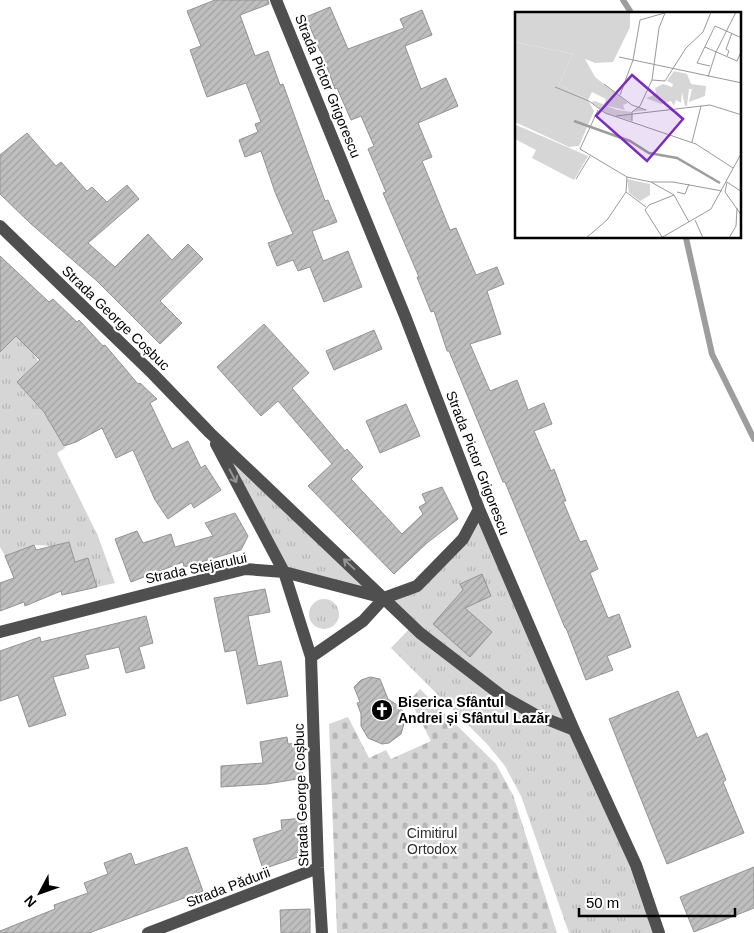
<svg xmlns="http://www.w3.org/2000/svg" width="754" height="933" font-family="Helvetica,sans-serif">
  <defs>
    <pattern id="grass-tufts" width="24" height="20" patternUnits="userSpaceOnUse" patternTransform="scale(1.25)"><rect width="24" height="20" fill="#d6d6d6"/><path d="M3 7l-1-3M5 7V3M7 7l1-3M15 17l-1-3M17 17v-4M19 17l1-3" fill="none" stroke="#b6b6b6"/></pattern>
    <pattern id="cemetery-stones" width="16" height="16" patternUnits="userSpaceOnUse" patternTransform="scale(1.25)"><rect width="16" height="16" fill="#d6d6d6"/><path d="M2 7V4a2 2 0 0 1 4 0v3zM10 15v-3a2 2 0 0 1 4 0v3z" fill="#b6b6b6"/></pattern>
    <pattern id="building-hatch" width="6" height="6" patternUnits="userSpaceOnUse" patternTransform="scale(1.25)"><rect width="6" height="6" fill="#bfbfbf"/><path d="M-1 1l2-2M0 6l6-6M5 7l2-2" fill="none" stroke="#a2a2a2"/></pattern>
  </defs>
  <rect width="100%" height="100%" fill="#fff"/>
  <path fill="url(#grass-tufts)" d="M 16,336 L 33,353 L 39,362 L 17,382 L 44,412 L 65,448 L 57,453 L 98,536 L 115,583 L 97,587 L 88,559 L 75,562 L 69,542 L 53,546 L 34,545 L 5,556 L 0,547 L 0,344 L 4,348 Z
    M 210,433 L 384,598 L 417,586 L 479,509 L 659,933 L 569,933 L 521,796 L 505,766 L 487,744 L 391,648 L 412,626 L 384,598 L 284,572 Z
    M309 614a15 15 0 1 1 30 0a15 15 0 1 1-30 0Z"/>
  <path fill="url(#cemetery-stones)" d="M 420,689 L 496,764 L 513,795 L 557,933 L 337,933 L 329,724 L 348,717 L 369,758 L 386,750 L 391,759 L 431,741 L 410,700 Z"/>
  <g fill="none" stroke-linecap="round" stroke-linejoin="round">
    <path stroke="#9d9d9d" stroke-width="6" d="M 623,0 L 632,14
      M 686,238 L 712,354 L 754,439"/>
  </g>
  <path fill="url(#building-hatch)" stroke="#939393" d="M 215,0 L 268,0 L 269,4 L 240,15 L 255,56 L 268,51 L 280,85 L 283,84 L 325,201 L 328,200 L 337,222 L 312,231 L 323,261 L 348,251 L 362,287 L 324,302 L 310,267 L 298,271 L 293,260 L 277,266 L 268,243 L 293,234 L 275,192 L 261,151 L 245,157 L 239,140 L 258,132 L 255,124 L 261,122 L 246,83 L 207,97 L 190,50 L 201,46 L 187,11 Z
    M 330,7 L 348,49 L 404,28 L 400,19 L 422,10 L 432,35 L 405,46 L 421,89 L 446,78 L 458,106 L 418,123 L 432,157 L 422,161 L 450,230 L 456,228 L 476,275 L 497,267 L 504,284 L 487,291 L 501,334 L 470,344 L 490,391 L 517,380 L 528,410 L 544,403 L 552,424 L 534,431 L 551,471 L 554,469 L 566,501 L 563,501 L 580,542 L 586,540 L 598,569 L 590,573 L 608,618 L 619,614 L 631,647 L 607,656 L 613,670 L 586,680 L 566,628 L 565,628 L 505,482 L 503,482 L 449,351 L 447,351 L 434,311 L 431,312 L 417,277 L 419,277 L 383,193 L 386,192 L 368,149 L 374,146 L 361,116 L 351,120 L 337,88 L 335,89 L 321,51 L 320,51 L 306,17 Z
    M 27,133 L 56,166 L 61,162 L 87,191 L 92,187 L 107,202 L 127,185 L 139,199 L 88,243 L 115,267 L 148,234 L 172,260 L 188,244 L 203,259 L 160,301 L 182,323 L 160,344 L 97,281 L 30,223 L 0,194 L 0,155 Z
    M 0,256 L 49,302 L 53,299 L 77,322 L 79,320 L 103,346 L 105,345 L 138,384 L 140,383 L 157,399 L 150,403 L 172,449 L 188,441 L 201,468 L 205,465 L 221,490 L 194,508 L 191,503 L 168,519 L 155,500 L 133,450 L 116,458 L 102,428 L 76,442 L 64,446 L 44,412 L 17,382 L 40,360 L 16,336 L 0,352 Z
    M 264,324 L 309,373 L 292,388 L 345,451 L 347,449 L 363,467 L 351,479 L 402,534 L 423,514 L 419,507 L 426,503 L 422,494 L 442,487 L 458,519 L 427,543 L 394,574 L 308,486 L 332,464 L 278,401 L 261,416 L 217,367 Z
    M 374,330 L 382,349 L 334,370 L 326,351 Z
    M 406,404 L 420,436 L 380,453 L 366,421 Z
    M 235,513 L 248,536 L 241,550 L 184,567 L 183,562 L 131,582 L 115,539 L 137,531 L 143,543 L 171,534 L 175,547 L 213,536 L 205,523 Z
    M 69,542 L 75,562 L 88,558 L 97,587 L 62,595 L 61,591 L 25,606 L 24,602 L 0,611 L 0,583 L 14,578 L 5,556 L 34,545 L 36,550 Z
    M 482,574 L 491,596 L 465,608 L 492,632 L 470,657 L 433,624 L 463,590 L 460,584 Z
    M 265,589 L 270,612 L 248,616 L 258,666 L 281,661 L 288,696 L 247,704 L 236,650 L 225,652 L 214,598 Z
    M 146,616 L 153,643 L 139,647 L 145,668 L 126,673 L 119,647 L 85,655 L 89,668 L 53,677 L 66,715 L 29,727 L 18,695 L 0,701 L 0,651 L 40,637 L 41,642 Z
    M 370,677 L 380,679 L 388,699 L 400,707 L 404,713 L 405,720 L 401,734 L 389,743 L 382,744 L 368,738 L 361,726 L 361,714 L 357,703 L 360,702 L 354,687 L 361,680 Z
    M 678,691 L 697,738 L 707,733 L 726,780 L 723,782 L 744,833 L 667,864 L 609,719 Z
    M 287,737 L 288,744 L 297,743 L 303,778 L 267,784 L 221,787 L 221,766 L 263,763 L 260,742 Z
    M 304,818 L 307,854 L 263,869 L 253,839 L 282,830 L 281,820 Z
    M 187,847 L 203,891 L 89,933 L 0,933 L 0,931 L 55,909 L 54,905 L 88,893 L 84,883 L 108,874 L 104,863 L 131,853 L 135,865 Z
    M 754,867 L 754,908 L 694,932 L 680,897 Z
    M 310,909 L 310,933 L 281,933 L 280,910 Z"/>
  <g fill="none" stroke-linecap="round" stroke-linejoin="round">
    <path stroke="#4f4f4f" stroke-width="12" d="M 276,0 L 405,316 L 479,509 L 574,730 L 636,865 L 659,933
      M 0,226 L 153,374 L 210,433 L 420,633 L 502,696 L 534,714 L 574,730
      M 216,444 L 284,572 L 311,657 L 318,868 L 322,933
      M 0,632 L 245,569 L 284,572 L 384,598 L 417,586 L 463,539 L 479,509
      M 311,657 L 363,621 L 384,598
      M 148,933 L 318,868"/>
  </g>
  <defs><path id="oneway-shaft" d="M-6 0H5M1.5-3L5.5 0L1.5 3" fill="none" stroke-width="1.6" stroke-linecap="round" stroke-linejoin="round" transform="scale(1.25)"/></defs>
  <g stroke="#959595">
    <use href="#oneway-shaft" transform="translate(233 476) rotate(62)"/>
    <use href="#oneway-shaft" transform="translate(349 564) rotate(-137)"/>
  </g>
  <defs>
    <g id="church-disc" transform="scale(1.125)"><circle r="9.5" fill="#000" stroke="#fff"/><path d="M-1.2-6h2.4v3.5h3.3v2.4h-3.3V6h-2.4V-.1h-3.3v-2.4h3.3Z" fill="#fff"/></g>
  </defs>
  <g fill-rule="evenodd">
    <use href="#church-disc" x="382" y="710"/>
  </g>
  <g text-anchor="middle" stroke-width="4.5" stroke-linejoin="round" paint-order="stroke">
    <g font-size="14" fill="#000" stroke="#fff">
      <text transform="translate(328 86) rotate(68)" y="5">Strada Pictor Grigorescu</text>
      <text transform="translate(116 318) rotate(44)" y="5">Strada George Coșbuc</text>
      <text transform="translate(478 463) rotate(69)" y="5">Strada Pictor Grigorescu</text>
      <text transform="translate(196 568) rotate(-12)" y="5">Strada Stejarului</text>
      <text transform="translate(301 795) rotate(-92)" y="5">Strada George Coșbuc</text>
      <text transform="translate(228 887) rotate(-21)" y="5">Strada Pădurii</text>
    </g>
    <g font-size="14" font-weight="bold" fill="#000" stroke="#fff" text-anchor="start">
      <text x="398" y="707">Biserica Sfântul<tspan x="398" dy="16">Andrei și Sfântul Lazăr</tspan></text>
    </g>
    <g font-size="14" fill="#2d2d2d" stroke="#fff">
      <text x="432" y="838">Cimitirul<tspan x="432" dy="16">Ortodox</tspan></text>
    </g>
  </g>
  <g transform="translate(515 12)">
    <rect width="226" height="226" fill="#fff"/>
    <path d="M 0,30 L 58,42 L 44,72 L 73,88 L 79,99 L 64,134 L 54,135 L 0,110 ZM 159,59 L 172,62 L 176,72 L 191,74 L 190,84 L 174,90 L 177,77 L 174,77 L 172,94 L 170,94 L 167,80 L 166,91 L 161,88 L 159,94 L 156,89 L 146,92 L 131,86 L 141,82 L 140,76 L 148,72 L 157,75 L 158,72 L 152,69 ZM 80,89 L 102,98 L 117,100 L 123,96 L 134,98 L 117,100 L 117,109 L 90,101 L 76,90 Z" fill="#d6d6d6"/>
    <path d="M 0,0 L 115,0 L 115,15 L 98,50 L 80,51 L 58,42 L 0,30 Z" fill="#d6d6d6"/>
    <path d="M 58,42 L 69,45 L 80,65 L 113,91 L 108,93 L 110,98 L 89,93 L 91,87 L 77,80 L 73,88 L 44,72 ZM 1,113 L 73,144 L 59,168 L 17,146 L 21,138 L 0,127 ZM 112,167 L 135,172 L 135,183 L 125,189 L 114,181 Z" fill="#d6d6d6"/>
    <path fill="none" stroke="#9d9d9d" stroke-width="2.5" d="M 59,109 L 115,129 L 134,141 L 162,146 L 205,171"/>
    <path fill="none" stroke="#999" stroke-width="1" d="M 190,35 L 222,49 L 227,38M 212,44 L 214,39 L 211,37 L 217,21M 104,45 L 227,71M 195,54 L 182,51 L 200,14 L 227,26M 193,65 L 201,40 L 221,0M 137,68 L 150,69 L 171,36 L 188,20 L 196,0M 89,72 L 117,93 L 131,98M 40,75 L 74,89 L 90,101 L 181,132 L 218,156M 105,83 L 118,48 L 125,8 L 153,0M 83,98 L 65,137 L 112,165 L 136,170 L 159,183 L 174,210M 101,104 L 195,93 L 227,103M 117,109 L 117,100 L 125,94 L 137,68 L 144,16 L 150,1M 177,130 L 186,94M 61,167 L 75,144M 136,170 L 158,170 L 207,179M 111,180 L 131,195M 111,180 L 112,165M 162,180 L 170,182 L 174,172M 227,180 L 212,170 L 210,180 L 227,204M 180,208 L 188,226M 147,225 L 130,198 L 134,193 L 159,183M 71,226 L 92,208 L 111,180M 146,226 L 196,197 L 227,140M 214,226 L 221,214 L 222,196"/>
    <path fill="#7b2cbf" fill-opacity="0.15" stroke="#7b2cbf" stroke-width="2.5" d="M 117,63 L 168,107 L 132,149 L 81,104 Z"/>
    <rect width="226" height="226" fill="none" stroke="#000" stroke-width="2.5"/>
  </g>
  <g transform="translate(40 893) rotate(229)" stroke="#ffffff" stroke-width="4" paint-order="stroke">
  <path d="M0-4L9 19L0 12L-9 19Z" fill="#000000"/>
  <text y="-8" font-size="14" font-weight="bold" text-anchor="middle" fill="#000000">N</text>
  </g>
  <path d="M579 908v8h156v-8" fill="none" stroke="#000000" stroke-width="2.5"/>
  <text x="586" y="908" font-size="15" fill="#000000" stroke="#ffffff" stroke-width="4" paint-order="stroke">50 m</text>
</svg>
